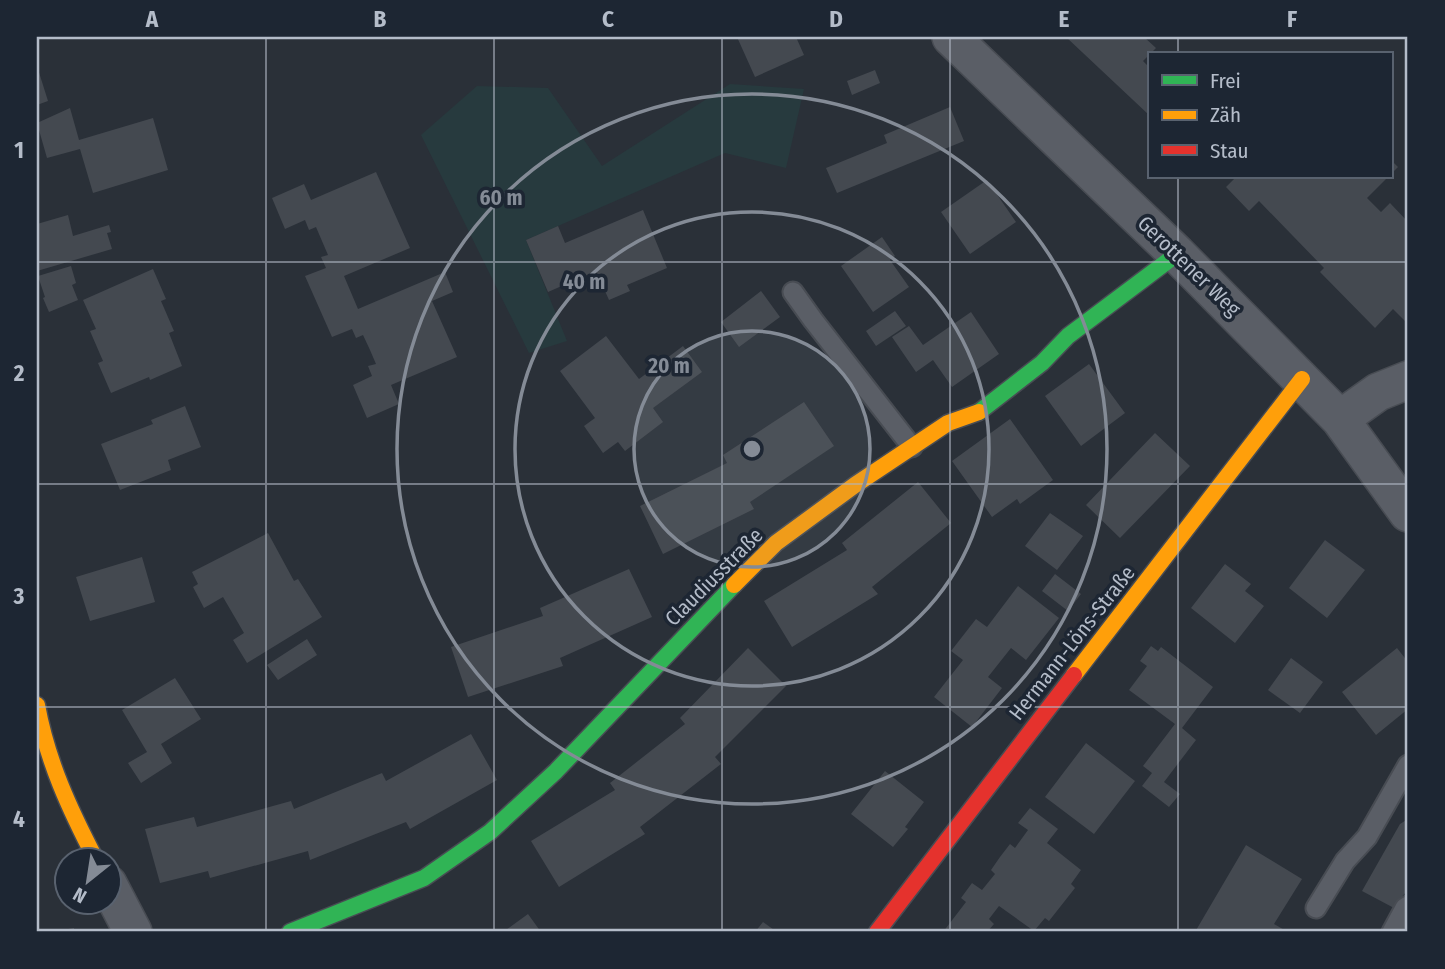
<svg xmlns="http://www.w3.org/2000/svg" width="1445" height="969" font-family="'Fira Sans Condensed',sans-serif">
  <rect width="100%" height="100%" fill="#2a3038"/>
  <path fill="#273a3e" d="M 730,84 L 804,89 L 786,168 L 725,153 L 526,240 L 567,341 L 529,353 L 421,135 L 477,86 L 548,88 L 602,166 Z"/>
  <path fill="#444950" d="M 737,37 L 796,37 L 804,55 L 755,77 Z
    M 1066,37 L 1144,37 L 1156,48 L 1143,61 L 1149,67 L 1149,115 Z
    M 37,66 L 48,101 L 37,105 Z
    M 875,70 L 880,83 L 852,95 L 847,81 Z
    M 950,107 L 964,141 L 837,193 L 826,168 L 887,143 L 884,135 Z
    M 70,108 L 79,140 L 153,118 L 168,170 L 93,193 L 80,149 L 47,158 L 37,123 Z
    M 1391,160 L 1398,167 L 1391,174 Z
    M 376,172 L 410,248 L 344,276 L 358,309 L 445,272 L 453,292 L 432,301 L 457,357 L 391,385 L 399,404 L 367,418 L 353,385 L 372,376 L 368,366 L 376,364 L 370,350 L 363,335 L 356,338 L 352,329 L 332,337 L 305,276 L 326,268 L 321,257 L 328,255 L 316,227 L 309,230 L 305,220 L 285,229 L 272,198 L 304,184 L 311,200 Z
    M 1236,177 L 1388,177 L 1367,198 L 1381,212 L 1390,203 L 1408,222 L 1408,324 L 1393,309 L 1375,328 L 1320,272 L 1324,268 L 1259,201 L 1249,211 L 1226,187 Z
    M 987,180 L 1016,222 L 970,254 L 941,212 Z
    M 643,210 L 667,268 L 627,285 L 630,291 L 609,300 L 596,271 L 548,292 L 526,240 L 558,226 L 565,243 Z
    M 68,215 L 73,236 L 109,225 L 111,232 L 107,233 L 112,249 L 37,271 L 37,224 Z
    M 882,237 L 895,256 L 890,260 L 909,287 L 873,312 L 841,266 Z
    M 71,266 L 76,283 L 72,285 L 78,300 L 49,312 L 43,298 L 45,297 L 38,276 Z
    M 153,269 L 166,299 L 161,301 L 174,331 L 169,333 L 182,366 L 150,380 L 149,377 L 111,393 L 98,363 L 103,361 L 90,331 L 96,329 L 83,300 Z
    M 761,291 L 780,317 L 739,347 L 721,322 Z
    M 895,311 L 906,326 L 876,346 L 866,331 Z
    M 971,312 L 999,354 L 952,387 L 933,360 L 916,372 L 892,337 L 909,326 L 923,345 Z
    M 606,336 L 639,379 L 683,346 L 702,372 L 653,408 L 663,422 L 625,451 L 618,442 L 603,453 L 584,426 L 595,418 L 560,371 Z
    M 1089,364 L 1125,413 L 1081,446 L 1045,396 Z
    M 804,402 L 834,446 L 750,502 L 754,509 L 663,554 L 640,506 L 727,463 L 723,455 Z
    M 185,406 L 201,447 L 168,460 L 171,470 L 120,490 L 101,444 L 153,424 L 151,420 Z
    M 1010,419 L 1053,480 L 1020,504 L 1017,499 L 992,517 L 952,461 Z
    M 1155,433 L 1190,466 L 1120,538 L 1086,505 Z
    M 918,482 L 951,523 L 872,587 L 878,594 L 792,647 L 764,601 L 847,550 L 842,543 Z
    M 1050,513 L 1083,536 L 1057,570 L 1025,546 Z
    M 268,533 L 294,581 L 298,579 L 322,617 L 247,663 L 233,640 L 244,633 L 223,597 L 204,608 L 193,587 L 198,584 L 192,572 Z
    M 1325,540 L 1365,570 L 1327,618 L 1289,588 Z
    M 142,557 L 155,602 L 90,621 L 76,577 Z
    M 1225,564 L 1251,584 L 1245,591 L 1264,606 L 1235,643 L 1191,608 Z
    M 629,569 L 652,617 L 560,658 L 563,666 L 468,697 L 451,647 L 543,616 L 540,608 Z
    M 1055,574 L 1081,594 L 1068,611 L 1042,591 Z
    M 1018,586 L 1059,618 L 1026,660 L 1011,648 L 988,677 L 1002,688 L 972,727 L 934,697 L 963,660 L 951,651 L 976,619 L 987,627 Z
    M 307,639 L 317,655 L 278,680 L 267,665 Z
    M 1151,646 L 1158,651 L 1161,647 L 1213,687 L 1182,728 L 1196,740 L 1164,782 L 1180,794 L 1169,807 L 1142,786 L 1152,773 L 1143,766 L 1175,724 L 1129,690 L 1147,666 L 1140,661 Z
    M 748,648 L 786,686 L 715,757 L 721,764 L 640,827 L 645,834 L 559,887 L 531,841 L 615,790 L 610,783 L 685,724 L 680,718 Z
    M 1397,648 L 1408,662 L 1408,709 L 1376,735 L 1342,692 Z
    M 1291,658 L 1323,682 L 1300,713 L 1268,690 Z
    M 175,678 L 201,719 L 161,744 L 172,763 L 141,783 L 128,763 L 147,752 L 122,710 Z
    M 471,734 L 497,780 L 410,829 L 406,822 L 310,860 L 308,851 L 210,878 L 208,871 L 160,883 L 145,829 L 194,817 L 197,827 L 291,801 L 294,809 L 382,773 L 386,781 Z
    M 1086,743 L 1135,781 L 1094,834 L 1045,797 Z
    M 885,771 L 924,802 L 905,827 L 908,829 L 893,847 L 851,814 Z
    M 1030,808 L 1058,829 L 1047,843 L 1081,870 L 1071,884 L 1075,888 L 1049,921 L 1045,918 L 1034,931 L 999,906 L 989,919 L 994,924 L 987,932 L 943,932 L 966,902 L 961,898 L 972,883 L 982,890 L 995,874 L 991,870 L 1000,857 L 1010,844 L 1015,848 L 1028,830 L 1018,823 Z
    M 1408,819 L 1408,889 L 1394,908 L 1362,891 L 1400,824 Z
    M 1246,845 L 1302,879 L 1274,924 L 1288,932 L 1195,932 Z
    M 528,914 L 541,932 L 503,932 Z
    M 763,922 L 777,932 L 755,932 Z
    M 74,928 L 74,932 L 56,932 L 56,931 Z"/>
  <g fill="none" stroke-linecap="round" stroke-linejoin="round">
    <g stroke="#484c53" stroke-width="23">
      <path id="lane" d="M 793,292 L 813,320 L 912,447
        M 1316,908 L 1345,861 L 1367,837 L 1408,765
        M 1392,932 L 1405,908 L 1408,906"/>
    </g>
    <g stroke="#484c53" stroke-width="40">
      <path id="street" d="M 951,37 L 1177,254 L 1340,419 L 1408,513
        M 1340,419 L 1378,392 L 1408,380
        M 108,884 L 133,932"/>
    </g>
    <g stroke="#484c53" stroke-width="19">
      <path id="fast" d="M 979,412 L 1042,363 L 1068,336 L 1177,254
        M 290,932 L 424,878 L 490,832 L 556,771 L 734,585"/>
    </g>
    <g stroke="#484c53" stroke-width="19">
      <path id="slow" d="M 734,585 L 776,543 L 855,485 L 948,423 L 979,412
        M 1074,675 L 1302,379
        M 37,705 C 47,761 70,810 96,860"/>
    </g>
    <g stroke="#484c53" stroke-width="19">
      <path id="jam" d="M 877,932 L 1074,675"/>
    </g>
    <use href="#lane" stroke="#5a5e66" stroke-width="19"/>
    <use href="#street" stroke="#5a5e66" stroke-width="37"/>
    <use href="#fast" stroke="#30b455" stroke-width="16"/>
    <use href="#slow" stroke="#ff9f0a" stroke-width="16"/>
    <use href="#jam" stroke="#e5322d" stroke-width="16"/>
  </g>
  <path fill="none" stroke="#b4bcc9" stroke-width="2" stroke-opacity="0.55" d="M 266,37 L 266,932M 494,37 L 494,932M 722,37 L 722,932M 950,37 L 950,932M 1178,37 L 1178,54M 1178,177 L 1178,932M 37,262 L 1408,262M 37,484 L 1408,484M 37,707 L 1408,707"/>
  <circle cx="752" cy="449" r="118" fill="#848b96" fill-opacity=".12"/>
  <g fill="none" stroke="#848b96" stroke-width="3.5">
    <circle cx="752" cy="449" r="118"/>
    <circle cx="752" cy="449" r="237"/>
    <circle cx="752" cy="449" r="355"/>
  </g>
  <g text-anchor="middle" stroke-width="7" stroke-linejoin="round" paint-order="stroke">
    <g font-size="21" fill="#b4bcc9" stroke="#1d2633">
      <text transform="translate(1189 266) rotate(44)" y="7">Gerottener Weg</text>
      <text transform="translate(714 577) rotate(-45)" y="7">Claudiusstraße</text>
      <text transform="translate(1072 643) rotate(-52)" y="7">Hermann-Löns-Straße</text>
    </g>
  </g>
  <circle cx="752" cy="449" r="10" fill="#848b96" stroke="#1d2633" stroke-width="3.5"/>
  <g font-size="21" text-anchor="middle" font-weight="bold" fill="#848b96" stroke="#1d2633" stroke-width="7" stroke-linejoin="round" paint-order="stroke">
    <text x="501" y="205">60 m</text>
    <text x="584" y="289">40 m</text>
    <text x="669" y="373">20 m</text>
  </g>
  <rect width="1445" height="969" fill="none" stroke="#1d2633" stroke-width="77"/>
  <rect x="1148" y="52" width="245" height="126" fill="#1d2633" stroke="#59626f" stroke-width="2"/>
  <rect x="1162" y="75" width="35" height="10" fill="#30b455" stroke="#59626f" stroke-width="2"/>
  <text x="1210" y="88" font-size="21" fill="#b4bcc9">Frei</text>
  <rect x="1162" y="110" width="35" height="10" fill="#ff9f0a" stroke="#59626f" stroke-width="2"/>
  <text x="1210" y="122" font-size="21" fill="#b4bcc9">Zäh</text>
  <rect x="1162" y="145" width="35" height="10" fill="#e5322d" stroke="#59626f" stroke-width="2"/>
  <text x="1210" y="158" font-size="21" fill="#b4bcc9">Stau</text>
  <g transform="translate(88 881) rotate(210)"><circle r="33" fill="#1d2633" stroke="#59626f" stroke-width="2"/>
  <path d="M0-5L12 26L0 18L-12 26Z" fill="#848b96"/>
  <text y="-10" font-size="19" font-weight="bold" text-anchor="middle" fill="#b4bcc9">N</text>
  </g>
  <rect x="38" y="38" width="1368" height="892" fill="none" stroke="#b4bcc9" stroke-width="2.5"/>
  <g font-size="23" text-anchor="middle" font-weight="bold" fill="#b4bcc9">
    <text x="152" y="27">A</text>
    <text x="380" y="27">B</text>
    <text x="608" y="27">C</text>
    <text x="836" y="27">D</text>
    <text x="1064" y="27">E</text>
    <text x="1292" y="27">F</text>
    <text x="19" y="158">1</text>
    <text x="19" y="381">2</text>
    <text x="19" y="604">3</text>
    <text x="19" y="827">4</text>
  </g>
</svg>
